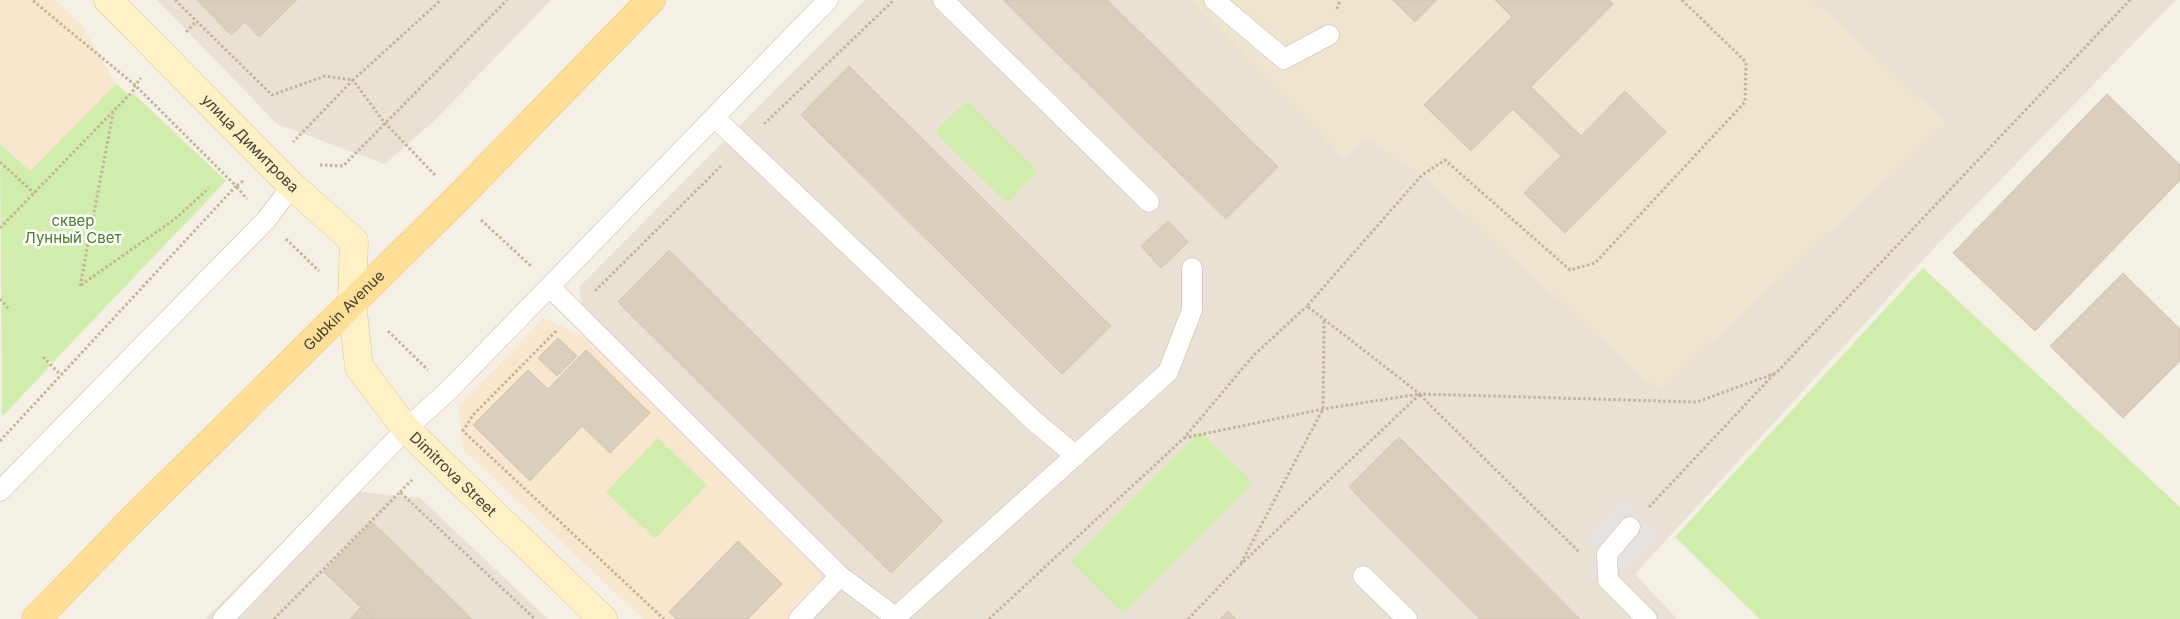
<svg xmlns="http://www.w3.org/2000/svg" width="2180" height="619" font-family="Inter,sans-serif">
  <rect width="100%" height="100%" fill="#f5f0e6"/>
  <path fill="#e9e2d4" d="M 157,0 L 551,0 L 434,121 L 385,164 L 277,124 Z
    M 865,0 L 1192,0 L 1345,158 L 1366,137 L 1422,175 L 1659,390 L 1946,123 L 1812,0 L 2176,0 L 1935,247 L 1635,574 L 1677,619 L 806,619 L 588,338 L 579,287 Z
    M 335,489 L 420,498 L 548,619 L 205,619 Z"/>
  <path fill="#f9e6cf" d="M 0,0 L 55,0 L 82,25 L 116,84 L 30,171 L 0,144 Z
    M 544,318 L 588,338 L 820,572 L 825,599 L 806,619 L 643,619 L 464,450 L 458,407 Z"/>
  <path fill="#efe5cf" d="M 1192,0 L 1812,0 L 1947,123 L 1658,391 L 1422,175 L 1366,137 L 1345,158 Z"/>
  <path fill="#d0edab" d="M 116,84 L 130,96 L 133,93 L 226,181 L 52,363 L 49,360 L 47,362 L 51,365 L 2,417 L 0,144 L 30,171 Z
    M 967,101 L 1038,171 L 1007,203 L 935,132 Z
    M 1923,268 L 2180,507 L 2180,619 L 1760,619 L 1675,537 Z
    M 1200,431 L 1253,483 L 1123,613 L 1071,561 Z
    M 658,438 L 707,485 L 655,539 L 606,492 Z"/>
  <path fill="#e5e2df" d="M 1623,500 L 1659,536 L 1620,575 L 1585,539 Z"/>
  <path fill="#dacebd" stroke="#d3c3ad" d="M 197,0 L 297,0 L 259,37 L 245,22 L 231,35 Z
    M 1003,0 L 1107,0 L 1278,167 L 1226,219 Z
    M 1393,0 L 1437,0 L 1415,22 Z
    M 1495,0 L 1609,0 L 1613,4 L 1531,87 L 1581,136 L 1625,91 L 1666,132 L 1565,233 L 1524,193 L 1561,156 L 1513,109 L 1471,151 L 1424,105 L 1512,17 Z
    M 849,66 L 1111,326 L 1062,374 L 801,115 Z
    M 2107,94 L 2180,165 L 2180,180 L 2035,331 L 1953,253 Z
    M 1168,221 L 1188,242 L 1161,268 L 1141,246 Z
    M 669,250 L 943,521 L 891,573 L 618,302 Z
    M 2123,273 L 2180,329 L 2180,361 L 2123,418 L 2050,346 Z
    M 558,338 L 577,356 L 557,376 L 538,358 Z
    M 586,350 L 650,413 L 610,453 L 582,426 L 530,481 L 473,425 L 528,370 L 548,389 Z
    M 1399,437 L 1580,619 L 1480,619 L 1393,532 L 1349,487 Z
    M 372,522 L 472,619 L 373,619 L 324,572 Z
    M 738,541 L 782,584 L 748,619 L 676,619 L 669,612 Z
    M 361,607 L 373,619 L 350,619 Z
    M 1228,611 L 1236,619 L 1220,619 Z"/>
  <g fill="none" stroke-linecap="round" stroke-linejoin="round">
    <g stroke="#c1b8a8" stroke-width="21">
      <path id="lane" d="M 943,0 L 1149,202
        M 1214,0 L 1284,59 L 1329,35
        M 714,117 L 1033,420 L 1076,456
        M 550,287 L 840,576 L 898,619
        M 0,491 L 266,220 L 292,186
        M 1630,527 L 1607,554 L 1608,580 L 1647,619
        M 1363,576 L 1407,619
        M 896,617 L 1168,372 L 1192,310 L 1192,268
        M 223,619 L 406,429 L 449,390 L 828,0
        M 799,619 L 840,576"/>
    </g>
    <g stroke="#dcc793" stroke-width="29">
      <g id="secondary">
        <path id="s1" d="M 108,0 L 292,186 L 354,241 L 352,302 L 359,367 L 406,429 L 603,619"/>
      </g>
    </g>
    <g stroke="#efbf5a" stroke-width="29">
      <g id="primary">
        <path id="s2" d="M 36,619 L 133,519 L 458,198 L 651,0"/>
      </g>
    </g>
    <path stroke="#c4b398" stroke-width="3" stroke-dasharray="2.5 2.5" stroke-linecap="butt" d="M 175,0 L 272,95 L 325,76 L 353,80 L 293,142
      M 1682,0 L 1746,62 L 1745,102 L 1595,263 L 1570,270 L 1445,160 L 1422,175 L 1307,306 L 1420,394 L 1697,402 L 1776,373 L 2130,0
      M 1337,9 L 1340,0
      M 186,32 L 196,22
      M 764,124 L 894,0
      M 0,162 L 34,193
      M 320,165 L 343,166 L 507,0
      M 435,175 L 384,122 L 353,80 L 441,0
      M 243,181 L 236,186 L 247,199
      M 481,220 L 531,266
      M 0,228 L 133,91 L 135,85 L 141,78
      M 286,239 L 319,271
      M 81,285 L 175,219 L 209,188
      M 80,286 L 113,113
      M 595,291 L 722,165
      M 0,299 L 8,308
      M 388,331 L 428,370
      M 556,331 L 473,415 L 463,431 L 664,619
      M 43,357 L 61,375
      M 1420,395 L 1579,552
      M 1184,438 L 1323,409 L 1419,394
      M 0,441 L 236,186 L 135,85 L 32,0
      M 400,492 L 412,480
      M 1649,507 L 1775,373
      M 1241,563 L 1323,409 L 1324,320
      M 274,619 L 400,492 L 535,619
      M 989,619 L 1184,438 L 1253,356 L 1307,306
      M 1188,619 L 1239,566 L 1420,394"/>
    <use href="#lane" stroke="#fff" stroke-width="20"/>
    <use href="#secondary" stroke="#fff0c6" stroke-width="28"/>
    <use href="#primary" stroke="#ffde95" stroke-width="28"/>
  </g>
  <g text-anchor="middle" stroke-width="5" stroke-linejoin="round" paint-order="stroke">
    <g font-size="15" fill="#484035" stroke="#fff">
      <text dy="5" stroke="none"><textPath href="#s1" startOffset="202">улица Димитрова</textPath></text>
      <text dy="5" stroke="none"><textPath href="#s2" startOffset="436">Gubkin Avenue</textPath></text>
      <text dy="5" stroke="none"><textPath href="#s1" startOffset="614">Dimitrova Street</textPath></text>
    </g>
    <g font-size="15" fill="#478022" stroke="#fff">
      <text x="73" y="226">сквер<tspan x="73" dy="17">Лунный Свет</tspan></text>
    </g>
  </g>
</svg>
